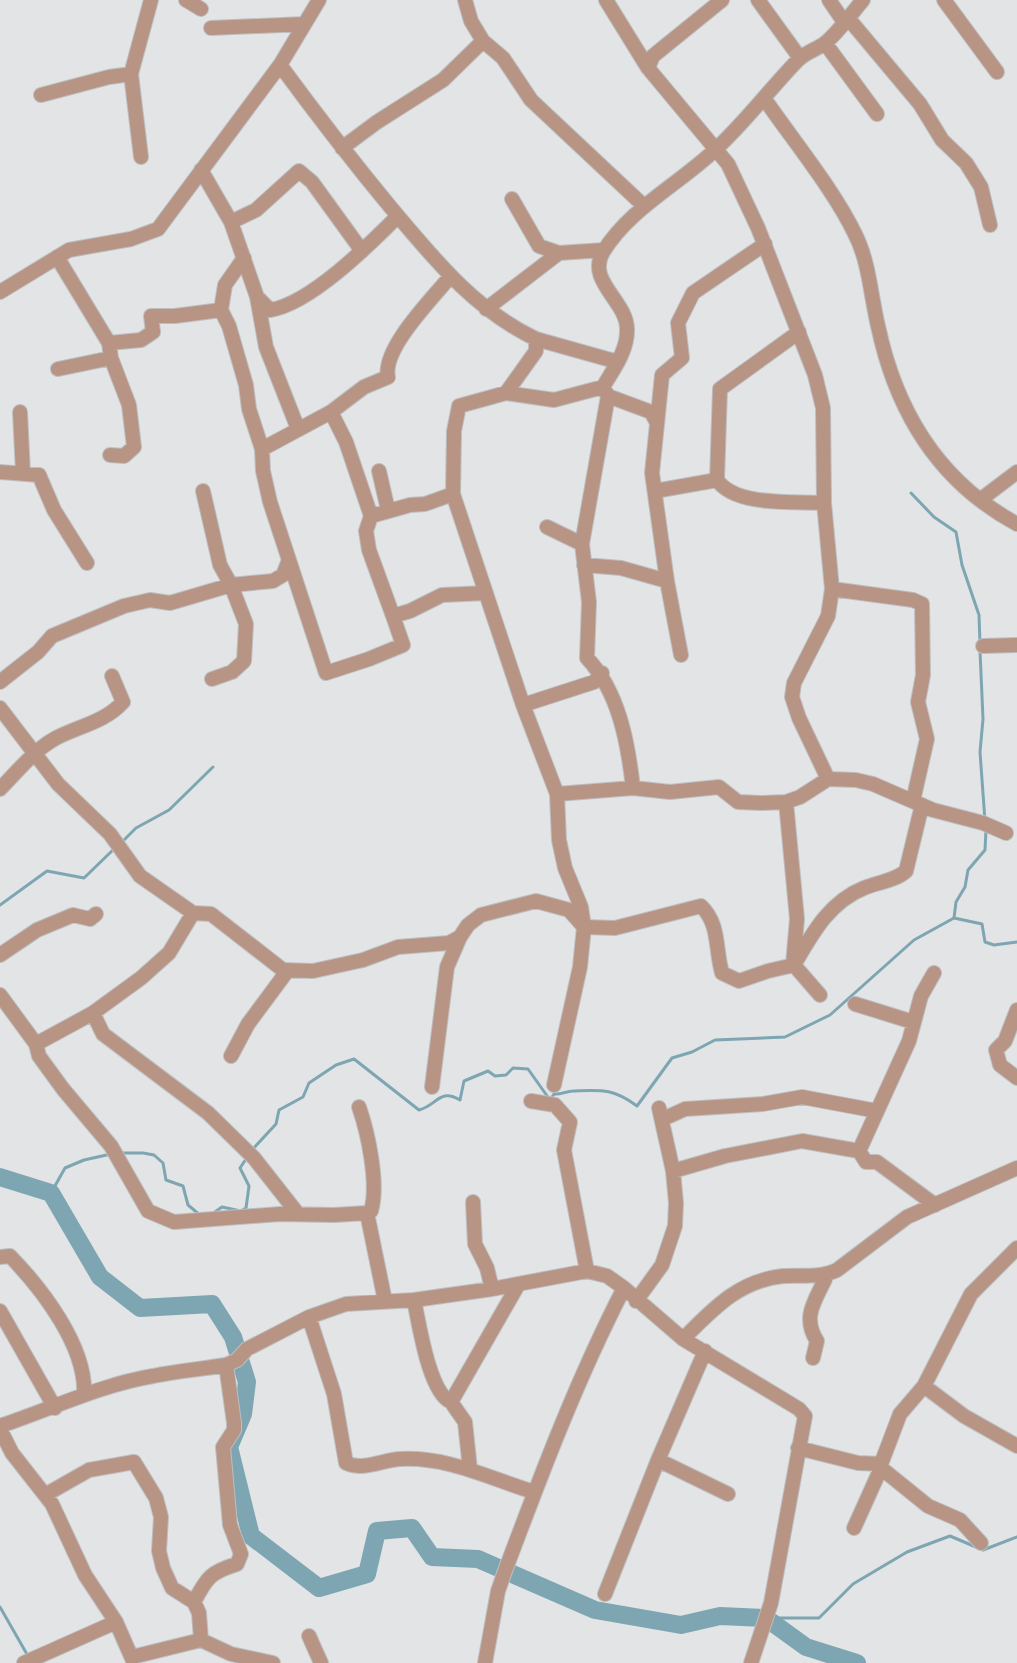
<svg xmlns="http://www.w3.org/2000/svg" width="1017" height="1663" font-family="Raleway,sans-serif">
  <rect width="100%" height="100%" fill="#e2e4e6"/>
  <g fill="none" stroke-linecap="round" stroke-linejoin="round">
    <path stroke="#7da6b2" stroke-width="3" d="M 911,493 L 934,517 L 956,532 L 962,565 L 979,615 L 980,644
      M 980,651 L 983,719 L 980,752 L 985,821
      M 122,842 L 136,828 L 169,810 L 213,767
      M 0,905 L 47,871 L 84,878 L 115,848
      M 954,918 L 956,902 L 965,887 L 968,870 L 985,850 L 986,830
      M 251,1151 L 276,1124 L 279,1110 L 303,1097 L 309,1083 L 336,1065 L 354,1059 L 419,1110 C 438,1105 439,1088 460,1100 L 464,1081 L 488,1071 L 495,1076 L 506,1075 L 513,1068 L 528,1069 L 550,1100 L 554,1094 C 561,1095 566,1091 573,1091 C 601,1090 613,1088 637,1106 L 672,1058 L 692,1052 L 715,1040 L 785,1037 L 830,1015 L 914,940 L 954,918 L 982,924 L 985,942 L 994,945 L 1017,942
      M 120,1153 L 143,1153 L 154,1155 L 163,1163 L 166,1180 L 183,1186 L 188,1205 L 200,1215
      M 51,1193 L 65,1168 L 84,1160 L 111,1154
      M 212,1214 L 222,1207 L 241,1211 L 246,1208 L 249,1186 L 240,1168 L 248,1156
      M 0,1607 L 28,1656
      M 771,1618 L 819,1618 L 853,1584 L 907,1552 L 950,1536 L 983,1550 L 1017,1537"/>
    <path stroke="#7da6b2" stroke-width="18" d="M 0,1177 L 51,1193 L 100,1277 L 140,1308 L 212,1304 L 233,1337 L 247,1382 L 243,1414 L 229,1447 L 251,1536 L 319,1588 L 367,1574 L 377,1531 L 412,1528 L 432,1557 L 478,1559 L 595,1610 L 681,1625 L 720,1616 L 766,1618 L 806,1647 L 857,1663"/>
    <g stroke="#bdbfc1" stroke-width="16">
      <path id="minor" d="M 186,0 L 201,9
        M 465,0 L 471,21 L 483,41 L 503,58 L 531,100 L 644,206
        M 606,0 L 648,68 L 728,164 L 758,228 L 815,375 L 823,408 L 824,503 L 832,589 L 828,616 L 794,683 L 792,697 L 799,718 L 828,779
        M 758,0 L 800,58
        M 829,0 L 844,22
        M 944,0 L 997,72
        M 848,18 L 920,104 L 942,140 L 966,163 L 981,187 L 990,225
        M 211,28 L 304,24
        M 825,43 L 877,114
        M 280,65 C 316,114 353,162 392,209 C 435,260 475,310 536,339 L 536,351 L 506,393
        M 648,68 L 653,56 L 722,0
        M 41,95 L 109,77 L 131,74
        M 764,98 C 792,139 834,190 855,234 C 869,261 871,297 878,326 C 896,411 939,482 1017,524
        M 342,148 L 377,122 L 443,80 L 483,41
        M 141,157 L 131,74 L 151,0
        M 201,170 L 231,222 L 257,297 L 266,347 L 298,429
        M 512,199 L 539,246 L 559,253
        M 231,222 L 256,210 L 299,171 L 312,182 L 362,251
        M 57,257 L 109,343 L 141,340 L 153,332 L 151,316 L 175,316 L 221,310 L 225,285 L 244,258
        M 0,292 L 69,250 L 131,239 L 158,229 L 280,65 L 319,0
        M 257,297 L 270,310 C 310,304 369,245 398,216
        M 486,309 L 559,253 L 604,250
        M 536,339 L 618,362
        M 109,343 L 111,358 L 129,405 L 134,447 L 124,456 L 110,455
        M 58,369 L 111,358
        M 608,396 L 651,412 L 657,423
        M 20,412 L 23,473
        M 331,412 L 364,387 L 388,377 C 382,349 431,300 449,278
        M 262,449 L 331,412 L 346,442 L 371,516 L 366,531 L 369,550 L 393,616
        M 379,471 L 388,510
        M 0,472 L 39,475 L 54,510 L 87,563
        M 717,480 L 720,389 L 799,332
        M 203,491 L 220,565 L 231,585 L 246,624 L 244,661 L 232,672 L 212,679
        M 655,491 L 717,480 C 736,507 793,501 824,503
        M 980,500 L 1017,472
        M 371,516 L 410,505 L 425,504 L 453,494
        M 547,527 L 582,544
        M 289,560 L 326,673 L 369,659 L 403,645 L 393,616 L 410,611 L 442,595 L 486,593
        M 584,565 L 621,568 L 667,581
        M 832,589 L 913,600 L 922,604 L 923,675 L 918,702 L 927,739 L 913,801
        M 983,646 L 1017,645
        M 681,655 L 667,581 L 652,473 L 662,375 L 682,358 L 678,323 L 693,293 L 765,244
        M 0,682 L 38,652 L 52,636 L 124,606 L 150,600 L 170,603 L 231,585 L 273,581 L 283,575 L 289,560 L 270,502 L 263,471 L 262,449 L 249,409 L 246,385 L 229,326 L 221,310
        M 523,705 L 594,682 L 602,673
        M 0,708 L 58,784 L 110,834 L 140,876 L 193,913 L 211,914 L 283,970 L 313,971 L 363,960 L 398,947 L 449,943 L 460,937 L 468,925 L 481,915 L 536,901 L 569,910 L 584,927 L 615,928 L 701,906 C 720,924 715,949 722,973 L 739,981 L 768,971 L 794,965 C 812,934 829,902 864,888 C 878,882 895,881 906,871 L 922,805
        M 633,788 C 628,743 619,692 587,658 L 589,602 L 582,544 L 608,396 L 603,387 C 613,370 628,350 627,329 C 627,301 586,281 603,252 C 630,208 681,183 717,148 C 746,121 770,89 797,61 C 804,53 815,50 824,44 C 838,33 851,14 863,0
        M 0,789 C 17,772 34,750 56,738 C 79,726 105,722 123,702 L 112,676
        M 557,794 L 633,788 L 670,792 L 719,787 L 738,802 L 762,803 L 786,802 L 800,797 L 828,779 L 856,780 L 873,784 L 933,810 L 983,823 L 1006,833
        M 786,802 L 797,919 L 793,964 L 820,995
        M 0,955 L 37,930 L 73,915 L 90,919 L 96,914
        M 934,973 L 921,996 L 909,1041 L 859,1151 L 866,1162 L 877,1162 L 935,1205
        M 0,995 L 36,1044 L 39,1056 L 63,1089 L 111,1146 L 148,1211 L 174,1222 L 280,1214 L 334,1215 L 367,1213
        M 855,1004 L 913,1022
        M 1017,1010 L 1005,1041 L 996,1050 L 1000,1065 L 1017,1078
        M 93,1013 L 103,1034 L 208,1113 L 254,1158 L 298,1214
        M 36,1044 L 93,1013 L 141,978 L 169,953 L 193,913
        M 231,1056 L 248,1024 L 288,970
        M 554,1085 L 580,967 L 584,927 L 581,907 L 565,868 L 559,840 L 557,794 L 523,705 L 453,494 L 454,431 L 459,406 L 506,393 L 554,400 L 603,387
        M 432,1087 L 447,967 L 460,937
        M 531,1101 L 555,1105 L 570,1122 L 564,1150 L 587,1271
        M 359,1107 C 368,1133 379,1184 371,1211 L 367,1213 L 385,1301
        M 663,1119 L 685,1109 L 763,1104 L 802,1097 L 877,1111
        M 673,1171 L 725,1156 L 802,1141 L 859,1151
        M 473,1202 L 475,1244 L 487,1268 L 492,1289
        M 0,1257 L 10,1256 C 42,1289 87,1347 84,1395
        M 414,1300 C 419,1323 429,1393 451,1402
        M 636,1301 L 662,1265 L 675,1226 L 676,1203 L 673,1171 L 659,1108
        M 0,1311 L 55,1408
        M 309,1317 L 334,1394 L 346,1463 C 363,1471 383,1460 400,1459 C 447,1456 491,1479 534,1492
        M 683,1339 L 799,1409 L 805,1416 L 771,1603 L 751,1663
        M 813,1358 L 817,1341 C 801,1316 816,1300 827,1275
        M 924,1386 L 964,1416 L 1017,1446
        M 0,1426 C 51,1409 100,1385 153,1376 C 177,1371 202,1369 226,1365 L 237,1360 L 247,1349 L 309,1317 L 346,1304 L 414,1300 L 492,1289 L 587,1271 L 607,1276 L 624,1288
        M 0,1429 L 12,1453 L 52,1504 L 85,1575 L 116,1622 L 134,1663
        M 798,1448 L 858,1463 L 881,1464
        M 658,1460 L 728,1494
        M 470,1469 L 465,1422 L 451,1402 L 518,1285
        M 45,1495 L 89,1470 L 134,1462 L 156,1498 L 161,1517 L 159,1551 L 163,1568 L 172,1588 L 194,1602 L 199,1613 L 201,1640
        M 854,1528 L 881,1468
        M 981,1543 L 960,1520 L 928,1506 L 881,1468 L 881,1464 L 900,1414 L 924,1386 L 971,1294 L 1017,1248
        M 605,1594 L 658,1460 L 705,1351
        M 194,1602 C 207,1577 211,1572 237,1564 L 241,1554 L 230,1525 L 223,1447 L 234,1430 L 234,1423 L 226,1365
        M 309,1636 L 321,1663
        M 132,1657 L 201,1640 L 231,1654 L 273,1663
        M 24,1663 L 116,1622
        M 485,1663 L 498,1591 L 505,1571 C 541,1475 577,1379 624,1288 L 683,1339 C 713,1309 738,1281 783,1276 C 801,1275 821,1278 837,1270 L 907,1217 L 1017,1168"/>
    </g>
    <use href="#minor" stroke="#b79484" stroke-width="14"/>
  </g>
</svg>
